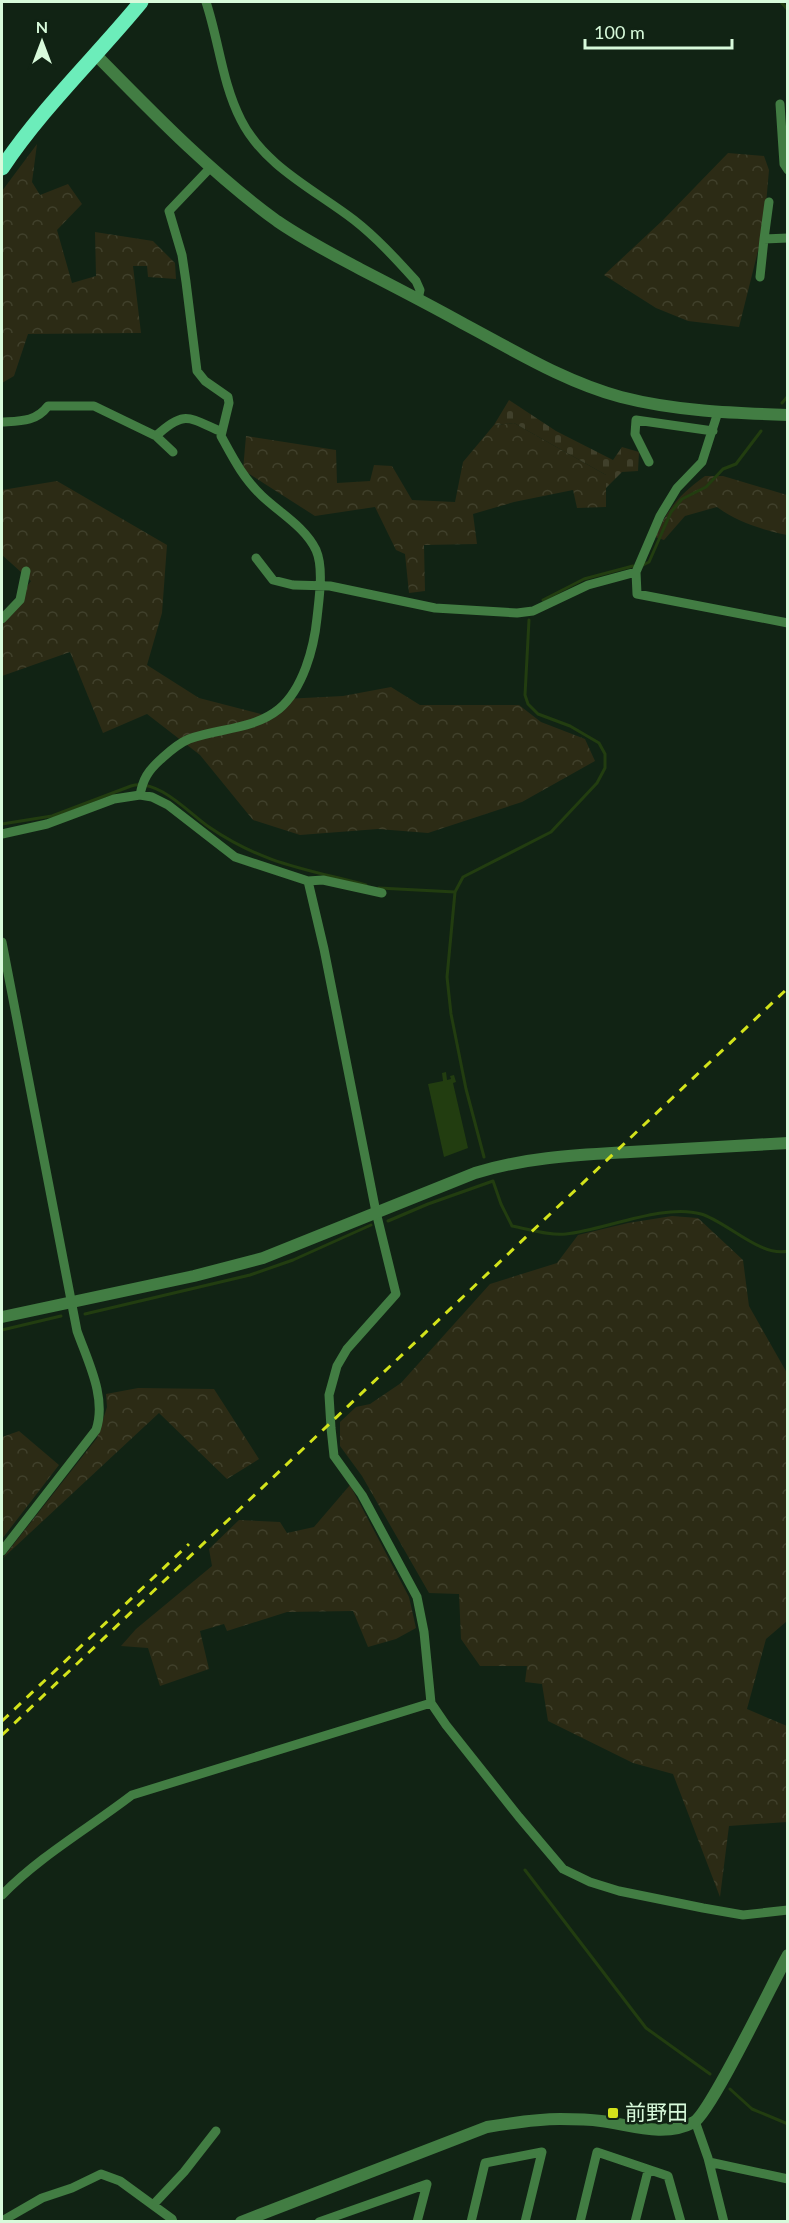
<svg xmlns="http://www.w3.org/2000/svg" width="789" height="2223" font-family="Lato,'Noto Sans JP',sans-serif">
  <defs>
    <pattern id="forest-crowns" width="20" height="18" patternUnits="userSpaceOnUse" patternTransform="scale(1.5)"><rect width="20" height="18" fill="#2c2b15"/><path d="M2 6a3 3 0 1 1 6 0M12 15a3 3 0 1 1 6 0" fill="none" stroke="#40402b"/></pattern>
    <pattern id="cemetery-stones" width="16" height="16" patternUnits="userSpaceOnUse" patternTransform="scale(1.5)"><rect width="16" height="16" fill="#2c2b15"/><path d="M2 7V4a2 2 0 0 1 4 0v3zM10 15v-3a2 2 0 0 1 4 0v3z" fill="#40402b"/></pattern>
  </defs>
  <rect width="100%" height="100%" fill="#112314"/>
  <path fill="url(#forest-crowns)" d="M 37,144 L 32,182 L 40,195 L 68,184 L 82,204 L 57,230 L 72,283 L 96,276 L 95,232 L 153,241 L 175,263 L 176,279 L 148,277 L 147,266 L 133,266 L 141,333 L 28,334 L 14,376 L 2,383 L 2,191 Z
    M 728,153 L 764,156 L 769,170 L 764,227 L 739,327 L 688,321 L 656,308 L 604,275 L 663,220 Z
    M 514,423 L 606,475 L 606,507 L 577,508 L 573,490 L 514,502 L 473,514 L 477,544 L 424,545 L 425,591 L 409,593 L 405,554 L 396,550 L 375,507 L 315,516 L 243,470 L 246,436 L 336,450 L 337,483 L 370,481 L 374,465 L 392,466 L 412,500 L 455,502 L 463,462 L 494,425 Z
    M 705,476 L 723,476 L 787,495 L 787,535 C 763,530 737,522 717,507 L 685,516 L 664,540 L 655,537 C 669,507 678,496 705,476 Z
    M 57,481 L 167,545 L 162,613 L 147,665 L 199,698 L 265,715 L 284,699 L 343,696 L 391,687 L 420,705 L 519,705 L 541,722 L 585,739 L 595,761 L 522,802 L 428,833 L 378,829 L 300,835 L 253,820 L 200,755 L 147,714 L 103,733 L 70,652 L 2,676 L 2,619 L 31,581 L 2,555 L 2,490 Z
    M 672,1216 L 698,1218 L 743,1260 L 749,1306 L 787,1373 L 787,1621 L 766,1639 L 747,1709 L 787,1726 L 787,1822 L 729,1826 L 720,1897 L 673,1774 L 633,1763 L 548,1721 L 542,1684 L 525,1682 L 527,1666 L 480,1666 L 461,1639 L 459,1594 L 429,1593 L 362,1476 L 340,1446 L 340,1422 L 356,1407 L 370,1404 L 401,1383 L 490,1284 L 557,1263 L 578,1235 L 628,1223 Z
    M 138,1388 L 214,1389 L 259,1459 L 227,1479 L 159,1413 L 2,1559 L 97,1438 L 107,1407 L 106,1394 Z
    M 19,1431 L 59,1465 L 2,1539 L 2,1437 Z
    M 350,1485 L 409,1597 L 416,1628 L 396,1639 L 368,1647 L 353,1611 L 287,1612 L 227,1631 L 224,1624 L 200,1631 L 209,1669 L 160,1686 L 148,1648 L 121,1646 L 136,1629 L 212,1566 L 209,1549 L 239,1520 L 280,1522 L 287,1533 L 314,1527 Z"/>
  <path fill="url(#cemetery-stones)" d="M 509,400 L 556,431 L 613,460 L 622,447 L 639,452 L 638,471 L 622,472 L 606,488 L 606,475 L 514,423 L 494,425 Z"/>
  <path fill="#223d10" d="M 446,1072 L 447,1080 L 451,1079 L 450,1076 L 454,1075 L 456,1082 L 453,1083 L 468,1148 L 444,1157 L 428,1084 L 443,1081 L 442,1073 Z"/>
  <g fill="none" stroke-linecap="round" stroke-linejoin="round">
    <path stroke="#223d10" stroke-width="3" d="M 781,2 L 788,10
      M 782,403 L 788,396
      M 643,565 L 649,562 L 671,512 L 682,499 L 706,487 L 723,469 L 736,464 L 761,431
      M 543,600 L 584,579 L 633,566
      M 2,824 L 52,816 L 131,786 C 157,777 190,814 209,827 C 263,864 306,869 366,885
      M 379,888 L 455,892
      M 484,1157 L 466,1089 L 451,1014 L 447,977 L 455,892 L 463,877 L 551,832 L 597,783 L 605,768 L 605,754 L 599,743 L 570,726 L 538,714 L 528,704 L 525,695 L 529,620
      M 388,1221 L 428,1204 L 493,1181 L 501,1204 L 512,1226 C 529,1229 549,1236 566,1234 C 604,1230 664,1203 701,1214 C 726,1221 761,1258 788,1251
      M 85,1314 L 250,1275 L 293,1260 L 371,1225
      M 2,1330 L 61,1316
      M 525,1870 L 646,2028 L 710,2074
      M 730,2089 L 752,2109 L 788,2124"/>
    <path stroke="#427d43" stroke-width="9" d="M 206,2 C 219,41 222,83 241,120 C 264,166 315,190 354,220 C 377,238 396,259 416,281 L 420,290 L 418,299
      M 780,104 L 784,164 L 788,170
      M 764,239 L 769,202
      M 760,277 L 764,239 L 788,238
      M 718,412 L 702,462 L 677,488 L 660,516 L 636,572 L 637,594 L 788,623
      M 2,422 C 20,421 36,422 48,406 L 94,406 L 156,436 C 185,409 189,418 222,432
      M 156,436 L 173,452
      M 649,462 L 635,434 L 636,420 L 713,431
      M 256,558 L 273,580 L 293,585 L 330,586 L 435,608 L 517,613 L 533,611 L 588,585 L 636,572
      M 2,619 L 20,600 L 26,571
      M 140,795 C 143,779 148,771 160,760 C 169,752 177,744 189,739 C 219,728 253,730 279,709 C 303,689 314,648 317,618 C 319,599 324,568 316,550 C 305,527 280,513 262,496 C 243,478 233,458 221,436 L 229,403 L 228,397 L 205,381 L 197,371 L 186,282 L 182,255 L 169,211 L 211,167
      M 2,834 L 47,824 L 114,799 L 140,795 L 152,797 L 168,805 L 235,857 L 308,881 L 324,949 L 376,1212 L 396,1294 L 347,1349 L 337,1366 L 329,1395 L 331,1428 L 334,1456 L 362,1495 L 417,1597 L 424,1632 L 431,1703 L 446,1725 L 519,1817 L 563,1869 L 590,1882 L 619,1891 L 703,1908 L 743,1915 L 788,1910
      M 308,881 L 323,880 L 382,893
      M 2,942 L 77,1331 C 88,1362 107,1398 96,1430 L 2,1551
      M 2,1895 C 40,1856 89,1828 132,1795 L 431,1703
      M 695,2121 L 708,2158 L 724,2222
      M 709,2162 L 788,2179
      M 153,2205 L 184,2172 L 216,2131
      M 2,2221 L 42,2198 L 72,2188 L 101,2174 L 120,2181 L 172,2219 L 173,2222
      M 319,2222 L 427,2184 L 417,2222
      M 471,2222 L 485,2163 L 542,2152 L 525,2222
      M 580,2222 L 597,2152 L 668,2176 L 681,2222
      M 635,2222 L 648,2171"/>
    <path stroke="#427d43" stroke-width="12" d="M 96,55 C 154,114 211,173 277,221 C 303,239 332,254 360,269 C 395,287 430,305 464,324 C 515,351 565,382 621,397 C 675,411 731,413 788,415
      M 2,1317 L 194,1276 L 263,1258 L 475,1173 C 526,1157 578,1155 630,1152 C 683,1149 735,1146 788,1143
      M 241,2222 L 487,2127 C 511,2123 535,2119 560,2119 C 573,2119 587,2119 601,2121 C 631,2125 665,2138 694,2122 C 711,2112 774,1980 788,1955"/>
    <path stroke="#6cedba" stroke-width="15" d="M 2,168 C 42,108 95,58 141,2"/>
    <path stroke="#d3e31b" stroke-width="3" stroke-dasharray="9 8" stroke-linecap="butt" d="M 2,1721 L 189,1544
      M 2,1735 L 788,988"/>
  </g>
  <rect fill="#d3e31b" stroke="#112314" stroke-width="2" x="607" y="2107" width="12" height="12" rx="3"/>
  <g text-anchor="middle" stroke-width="5" stroke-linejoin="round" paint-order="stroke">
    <g font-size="21" fill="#d8fadb" stroke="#112314" text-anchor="start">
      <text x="625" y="2120">前野田</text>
    </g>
  </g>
  <rect width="789" height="2223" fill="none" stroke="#d8fadb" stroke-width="6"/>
  <g transform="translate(42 42)" stroke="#112314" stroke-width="4.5" paint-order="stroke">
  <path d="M0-4.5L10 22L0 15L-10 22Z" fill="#d8fadb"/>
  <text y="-9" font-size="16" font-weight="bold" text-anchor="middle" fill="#d8fadb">N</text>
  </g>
  <path d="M585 39v9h147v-9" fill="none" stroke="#d8fadb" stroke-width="3"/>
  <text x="594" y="39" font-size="18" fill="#d8fadb" stroke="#112314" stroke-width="4.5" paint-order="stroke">100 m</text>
</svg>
